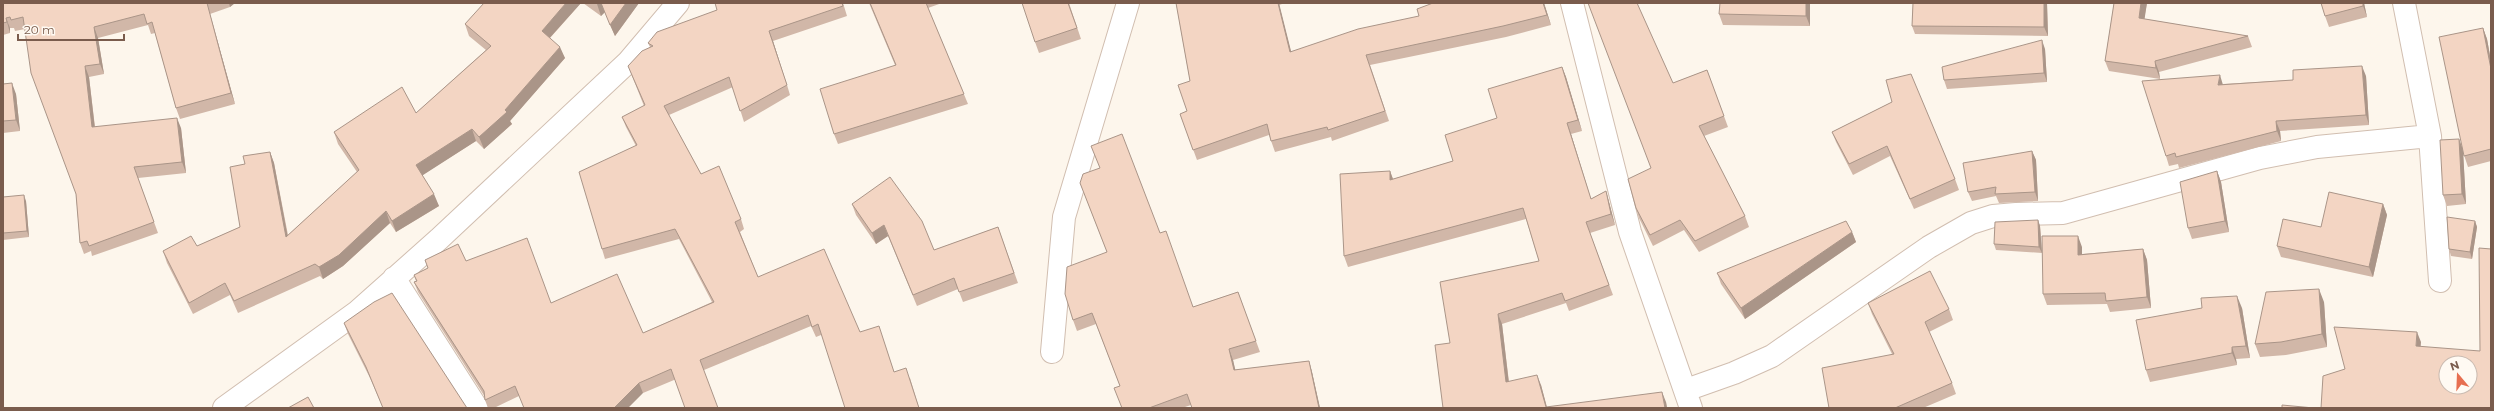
<svg xmlns="http://www.w3.org/2000/svg" width="2494" height="411" font-family="Montserrat,sans-serif">
  <rect width="100%" height="100%" fill="#fdf6ec"/>
  <g fill="none" stroke-linecap="round" stroke-linejoin="round">
    <g stroke="#d1beb0" stroke-width="24">
      <path id="minor" d="M 1572,3 L 1630,232 L 1691,408
        M 2404,3 L 2430,136 L 2440,281
        M 394,278 L 477,408
        M 1052,352 L 1064,217 L 1128,3
        M 1686,390 L 1734,373 L 1772,356 L 1929,247 L 1971,223 L 1993,216 L 2016,214 L 2063,213 L 2260,158 L 2317,147 L 2430,136
        M 224,408 L 357,312 L 439,239 L 628,62 L 678,3"/>
    </g>
    <use href="#minor" stroke="#fff" stroke-width="22"/>
  </g>
  <path fill="#d1b7a8" d="M 3,3 L 235,3 L 230,7 L 210,14 L 235,104 L 180,119 L 176,108 L 155,33 L 151,34 L 148,25 L 98,38 L 104,74 L 89,77 L 95,127 L 181,128 L 186,173 L 138,178 L 158,233 L 92,256 L 91,251 L 84,254 L 80,243 L 76,194 L 25,29 L 15,31 L 14,28 L 10,28 L 10,33 L 3,35 Z
    M 581,3 L 550,38 L 565,58 L 510,121 L 512,124 L 484,149 L 476,141 L 422,175 L 439,206 L 396,232 L 390,223 L 343,266 L 323,279 L 320,276 L 238,313 L 230,295 L 193,314 L 167,263 L 163,251 L 197,246 L 240,227 L 245,164 L 270,152 L 274,163 L 288,235 L 357,172 L 338,144 L 334,132 L 416,113 L 486,50 L 469,36 L 465,24 Z
    M 583,3 L 639,3 L 615,36 L 605,12 L 601,16 Z
    M 843,3 L 847,16 L 773,41 L 790,95 L 744,122 L 733,87 L 669,115 L 701,174 L 741,219 L 744,229 L 740,232 L 758,277 L 860,332 L 882,336 L 894,372 L 910,378 L 919,408 L 821,335 L 816,337 L 811,326 L 704,370 L 674,380 L 643,393 L 519,396 L 494,408 L 488,408 L 485,400 L 485,397 L 418,292 L 414,282 L 416,281 L 414,275 L 428,268 L 425,260 L 466,261 L 551,303 L 643,333 L 712,302 L 679,239 L 605,259 L 602,249 L 636,146 L 626,127 L 622,117 L 644,106 L 628,66 L 650,47 L 648,43 L 717,10 Z
    M 869,3 L 942,3 L 928,8 L 968,104 L 838,144 L 834,134 L 895,65 Z
    M 1069,3 L 1081,39 L 1039,53 L 1035,42 Z
    M 1176,3 L 1281,3 L 1282,4 L 1279,5 L 1291,52 L 1544,3 L 1551,25 L 1506,37 L 1370,65 L 1389,121 L 1332,141 L 1331,137 L 1275,152 L 1269,135 L 1197,160 L 1180,114 L 1187,111 L 1190,81 Z
    M 1810,3 L 1810,26 L 1723,25 L 1719,14 Z
    M 1913,3 L 2047,3 L 2048,36 L 1915,34 L 1912,26 Z
    M 2114,3 L 2147,3 L 2144,19 L 2248,36 L 2252,47 L 2159,72 L 2160,79 L 2109,71 L 2105,61 Z
    M 2321,3 L 2364,3 L 2367,17 L 2329,27 L 2325,16 Z
    M 2483,28 L 2487,39 L 2491,61 L 2491,161 L 2468,167 L 2463,152 L 2466,204 L 2447,206 L 2443,195 L 2459,139 L 2462,147 Z
    M 2045,49 L 2047,82 L 1947,89 L 1944,80 Z
    M 1562,67 L 1566,77 L 1582,131 L 1571,134 L 1591,199 L 1606,191 L 1609,202 L 1615,225 L 1590,233 L 1613,295 L 1569,311 L 1566,303 L 1502,324 L 1509,382 L 1541,385 L 1547,407 L 1666,402 L 1667,408 L 1443,408 L 1450,343 L 1539,261 L 1526,219 L 1348,267 L 1344,256 L 1390,171 L 1393,179 L 1453,161 Z
    M 1707,70 L 1728,127 L 1704,136 L 1745,216 L 1749,227 L 1699,252 L 1684,230 L 1653,246 L 1639,218 L 1636,208 L 1651,168 L 1673,83 Z
    M 2366,76 L 2369,125 L 2280,131 L 2281,141 L 2179,168 L 2178,164 L 2169,166 L 2166,156 L 2223,84 Z
    M 3,84 L 16,94 L 20,131 L 3,133 Z
    M 1892,102 L 1955,179 L 1959,190 L 1914,209 L 1890,156 L 1853,175 L 1836,142 L 1832,132 Z
    M 2032,151 L 2036,160 L 2038,201 L 1999,203 L 1996,196 L 1972,201 L 1968,192 Z
    M 2217,171 L 2221,182 L 2229,232 L 2192,239 L 2188,228 Z
    M 1080,183 L 1160,233 L 1193,307 L 1238,292 L 1260,352 L 1233,360 L 1235,370 L 1309,361 L 1312,372 L 1320,408 L 1192,408 L 1191,405 L 1182,408 L 1122,408 L 1120,386 L 1096,324 L 1077,331 L 1073,320 L 1107,252 Z
    M 3,197 L 26,201 L 29,237 L 3,240 Z
    M 852,204 L 934,250 L 998,227 L 1018,283 L 963,302 L 958,289 L 917,306 L 888,236 L 876,244 L 856,215 Z
    M 2383,204 L 2387,215 L 2373,277 L 2281,257 L 2277,246 L 2321,227 Z
    M 2038,220 L 2040,226 L 2042,253 L 1996,250 L 1994,244 Z
    M 2475,221 L 2477,227 L 2472,259 L 2451,256 L 2449,249 Z
    M 1852,232 L 1856,242 L 1745,319 L 1721,284 L 1717,273 Z
    M 2082,247 L 2082,254 L 2143,249 L 2147,260 L 2151,308 L 2110,312 L 2107,304 L 2047,305 L 2043,294 Z
    M 2324,302 L 2327,347 L 2286,355 L 2260,357 L 2255,344 Z
    M 1868,303 L 1949,309 L 1953,320 L 1929,332 L 1952,383 L 1956,394 L 1923,408 L 1829,408 L 1892,354 L 1872,314 Z
    M 2242,308 L 2250,358 L 2236,359 L 2237,365 L 2150,382 L 2146,370 Z
    M 344,323 L 467,408 L 383,408 L 370,378 L 348,334 Z"/>
  <path fill="#aa9588" d="M 207,3 L 210,14 L 235,104 L 231,93 Z
    M 229,3 L 235,3 L 230,7 Z
    M 566,3 L 581,3 L 546,42 L 542,31 Z
    M 598,3 L 601,3 L 605,12 L 601,16 L 597,4 Z
    M 626,3 L 639,3 L 615,36 L 610,25 Z
    M 1278,3 L 1279,3 L 1294,63 L 1290,52 Z
    M 1543,3 L 1544,3 L 1551,25 L 1547,15 Z
    M 1806,3 L 1810,3 L 1810,26 L 1806,16 Z
    M 2044,3 L 2047,3 L 2048,36 L 2044,27 Z
    M 2141,3 L 2147,3 L 2143,29 L 2139,18 Z
    M 2363,3 L 2364,3 L 2367,17 L 2363,6 Z
    M 6,18 L 10,28 L 10,33 L 7,22 Z
    M 94,27 L 98,38 L 104,74 L 100,64 Z
    M 2483,28 L 2487,39 L 2491,61 L 2491,69 Z
    M 769,31 L 773,41 L 790,95 L 787,85 Z
    M 2042,40 L 2045,49 L 2047,82 L 2044,73 Z
    M 560,47 L 565,58 L 510,121 L 512,124 L 484,149 L 479,137 L 505,110 Z
    M 2155,61 L 2159,72 L 2160,79 L 2156,68 Z
    M 85,66 L 89,77 L 96,138 L 92,127 Z
    M 2362,66 L 2366,76 L 2369,125 L 2366,115 Z
    M 1562,67 L 1566,77 L 1582,131 L 1578,120 Z
    M 2220,75 L 2223,85 L 2218,85 Z
    M 12,83 L 16,94 L 20,131 L 16,120 Z
    M 177,118 L 181,128 L 186,173 L 182,162 Z
    M 2276,121 L 2280,131 L 2281,141 L 2277,131 Z
    M 1567,123 L 1571,134 L 1594,209 L 1591,199 Z
    M 472,129 L 476,141 L 420,177 L 416,165 Z
    M 2459,139 L 2463,150 L 2466,204 L 2462,194 Z
    M 2032,151 L 2036,160 L 2038,201 L 2035,192 Z
    M 270,152 L 274,163 L 290,249 L 286,237 Z
    M 1390,171 L 1394,182 L 1390,180 Z
    M 2217,171 L 2221,182 L 2229,232 L 2225,221 Z
    M 1606,191 L 1609,202 L 1615,225 L 1611,214 Z
    M 434,194 L 439,206 L 396,232 L 392,221 Z
    M 24,195 L 26,201 L 29,237 L 27,231 Z
    M 2383,204 L 2387,215 L 2373,277 L 2369,267 Z
    M 386,211 L 390,223 L 343,266 L 323,279 L 319,267 Z
    M 2038,220 L 2040,226 L 2042,253 L 2039,247 Z
    M 2475,221 L 2477,227 L 2472,259 L 2470,252 Z
    M 884,225 L 888,236 L 876,244 L 872,233 Z
    M 1852,232 L 1856,242 L 1745,319 L 1741,308 Z
    M 2078,236 L 2082,247 L 2082,265 L 2078,255 Z
    M 2143,249 L 2147,260 L 2151,308 L 2147,297 Z
    M 2319,289 L 2324,302 L 2327,347 L 2322,334 Z
    M 2237,296 L 2242,308 L 2250,358 L 2246,346 Z
    M 1498,314 L 1502,324 L 1510,393 L 1506,382 Z
    M 2417,332 L 2421,342 L 2420,356 L 2416,346 Z
    M 2232,347 L 2236,359 L 2237,365 L 2232,353 Z
    M 1229,349 L 1233,360 L 1238,381 L 1234,370 Z
    M 1309,361 L 1312,372 L 1320,408 L 1319,408 Z
    M 1537,375 L 1541,385 L 1547,408 L 1546,408 Z
    M 639,383 L 643,393 L 628,408 L 614,408 Z
    M 1662,392 L 1666,402 L 1667,408 L 1665,408 Z"/>
  <path fill="#f3d5c3" stroke="#aa9588" fill-rule="evenodd" d="M 3,3 L 207,3 L 231,93 L 176,108 L 152,22 L 147,24 L 144,14 L 94,27 L 100,64 L 85,66 L 92,127 L 177,118 L 182,162 L 134,167 L 154,222 L 89,246 L 87,241 L 80,243 L 76,194 L 31,73 L 23,17 L 11,20 L 10,17 L 6,18 L 7,22 L 3,23 Z
    M 484,3 L 566,3 L 542,31 L 560,47 L 505,110 L 507,112 L 479,137 L 472,129 L 416,165 L 434,194 L 392,221 L 386,211 L 339,255 L 319,267 L 315,264 L 234,301 L 225,283 L 189,303 L 163,251 L 191,236 L 197,246 L 240,227 L 230,167 L 245,164 L 243,156 L 270,152 L 286,237 L 359,170 L 334,132 L 402,87 L 416,113 L 491,46 L 465,24 Z
    M 601,3 L 626,3 L 610,25 Z
    M 715,3 L 842,3 L 843,6 L 769,31 L 787,85 L 740,111 L 729,77 L 664,106 L 701,174 L 719,166 L 741,219 L 735,222 L 758,277 L 824,249 L 860,332 L 879,326 L 894,372 L 906,368 L 919,408 L 845,408 L 818,324 L 812,327 L 808,315 L 700,360 L 718,408 L 685,408 L 671,369 L 639,383 L 614,408 L 524,408 L 515,386 L 485,400 L 484,391 L 414,282 L 417,281 L 414,275 L 428,268 L 425,260 L 458,244 L 466,261 L 527,238 L 551,303 L 617,274 L 643,333 L 714,302 L 675,229 L 602,249 L 579,172 L 637,145 L 622,117 L 645,105 L 628,66 L 642,51 L 653,46 L 648,43 L 657,32 L 717,10 Z
    M 870,3 L 926,3 L 964,94 L 834,134 L 820,89 L 896,65 Z
    M 1022,3 L 1068,3 L 1077,28 L 1035,42 Z
    M 1176,3 L 1278,3 L 1290,52 L 1358,29 L 1419,16 L 1417,9 L 1433,3 L 1543,3 L 1547,15 L 1503,26 L 1366,55 L 1385,111 L 1328,130 L 1327,127 L 1271,141 L 1267,124 L 1193,150 L 1180,114 L 1187,111 L 1178,85 L 1190,81 Z
    M 1588,3 L 1637,3 L 1673,83 L 1707,70 L 1724,116 L 1699,126 L 1745,216 L 1695,241 L 1680,220 L 1650,235 L 1636,208 L 1628,179 L 1651,168 Z
    M 1720,3 L 1806,3 L 1806,16 L 1719,14 Z
    M 1913,3 L 2044,3 L 2044,27 L 1912,26 Z
    M 2114,3 L 2141,3 L 2139,18 L 2248,36 L 2155,61 L 2156,68 L 2105,61 Z
    M 2321,3 L 2363,3 L 2363,6 L 2325,16 Z
    M 2483,28 L 2491,69 L 2491,149 L 2464,156 L 2439,37 Z
    M 2042,40 L 2044,73 L 1944,80 L 1942,67 Z
    M 2362,66 L 2366,115 L 2276,121 L 2277,131 L 2176,157 L 2175,153 L 2166,156 L 2142,81 L 2220,75 L 2218,85 L 2293,80 L 2293,70 Z
    M 1562,67 L 1578,120 L 1567,123 L 1591,199 L 1606,191 L 1611,214 L 1586,222 L 1609,285 L 1565,301 L 1562,293 L 1498,314 L 1506,382 L 1537,375 L 1546,407 L 1662,392 L 1665,408 L 1443,408 L 1435,345 L 1450,343 L 1440,282 L 1539,261 L 1523,208 L 1344,256 L 1340,174 L 1390,171 L 1390,180 L 1453,161 L 1445,135 L 1497,118 L 1488,89 Z
    M 1911,74 L 1955,179 L 1910,199 L 1887,146 L 1849,164 L 1832,132 L 1892,102 L 1886,80 Z
    M 12,83 L 16,120 L 3,121 L 3,84 Z
    M 1122,134 L 1160,233 L 1166,231 L 1193,307 L 1238,292 L 1256,341 L 1229,349 L 1234,370 L 1309,361 L 1319,408 L 1192,408 L 1187,394 L 1149,408 L 1122,408 L 1114,388 L 1120,386 L 1092,313 L 1073,320 L 1065,294 L 1067,267 L 1107,252 L 1080,183 L 1083,174 L 1100,168 L 1091,146 Z
    M 2459,139 L 2462,194 L 2443,195 L 2440,140 Z
    M 2032,151 L 2035,192 L 1995,194 L 1996,187 L 1968,192 L 1963,163 Z
    M 2217,171 L 2225,221 L 2188,228 L 2180,182 Z
    M 890,177 L 922,221 L 934,250 L 998,227 L 1014,273 L 959,292 L 954,278 L 913,295 L 884,225 L 872,233 L 852,204 Z
    M 2329,192 L 2383,204 L 2369,267 L 2277,246 L 2283,219 L 2321,227 Z
    M 24,195 L 27,231 L 3,233 L 3,197 Z
    M 2447,217 L 2475,221 L 2470,252 L 2449,249 Z
    M 2038,220 L 2039,247 L 1994,244 L 1995,222 Z
    M 1846,221 L 1852,232 L 1741,308 L 1717,273 Z
    M 2042,236 L 2078,236 L 2078,255 L 2143,249 L 2147,297 L 2106,301 L 2105,293 L 2043,294 Z
    M 2479,248 L 2491,249 L 2491,408 L 2321,408 L 2323,376 L 2345,369 L 2334,327 L 2417,332 L 2416,346 L 2480,351 ZM 2446,363 L 2470,363 L 2470,387 L 2446,387 Z
    M 1930,271 L 1949,309 L 1925,322 L 1952,383 L 1895,408 L 1829,408 L 1822,368 L 1894,354 L 1868,303 Z
    M 2319,289 L 2322,334 L 2281,342 L 2255,344 L 2266,292 Z
    M 392,293 L 467,408 L 383,408 L 366,367 L 344,323 L 374,302 Z
    M 2237,296 L 2246,346 L 2232,347 L 2232,353 L 2146,370 L 2136,320 L 2202,308 L 2201,298 Z
    M 308,397 L 314,408 L 288,408 Z
    M 2282,405 L 2314,408 L 2282,408 Z"/>
  <rect width="2494" height="411" fill="none" stroke="#7a5c4d" stroke-width="8"/>
  <g transform="translate(2458 375) rotate(341)"><circle r="19" fill="#fffaf3" stroke="#cabbb1"/>
  <path d="M0-3L7 15L0 10L-7 15Z" fill="#e76f51"/>
  <text y="-6" font-size="11" font-weight="bold" text-anchor="middle" fill="#7a5c4d">N</text>
  </g>
  <path d="M18 34v6h106v-6" fill="none" stroke="#7a5c4d" stroke-width="2"/>
  <text x="24" y="34" font-size="12" fill="#7a5c4d" stroke="#fffaf3" stroke-width="3" paint-order="stroke">20 m</text>
</svg>
